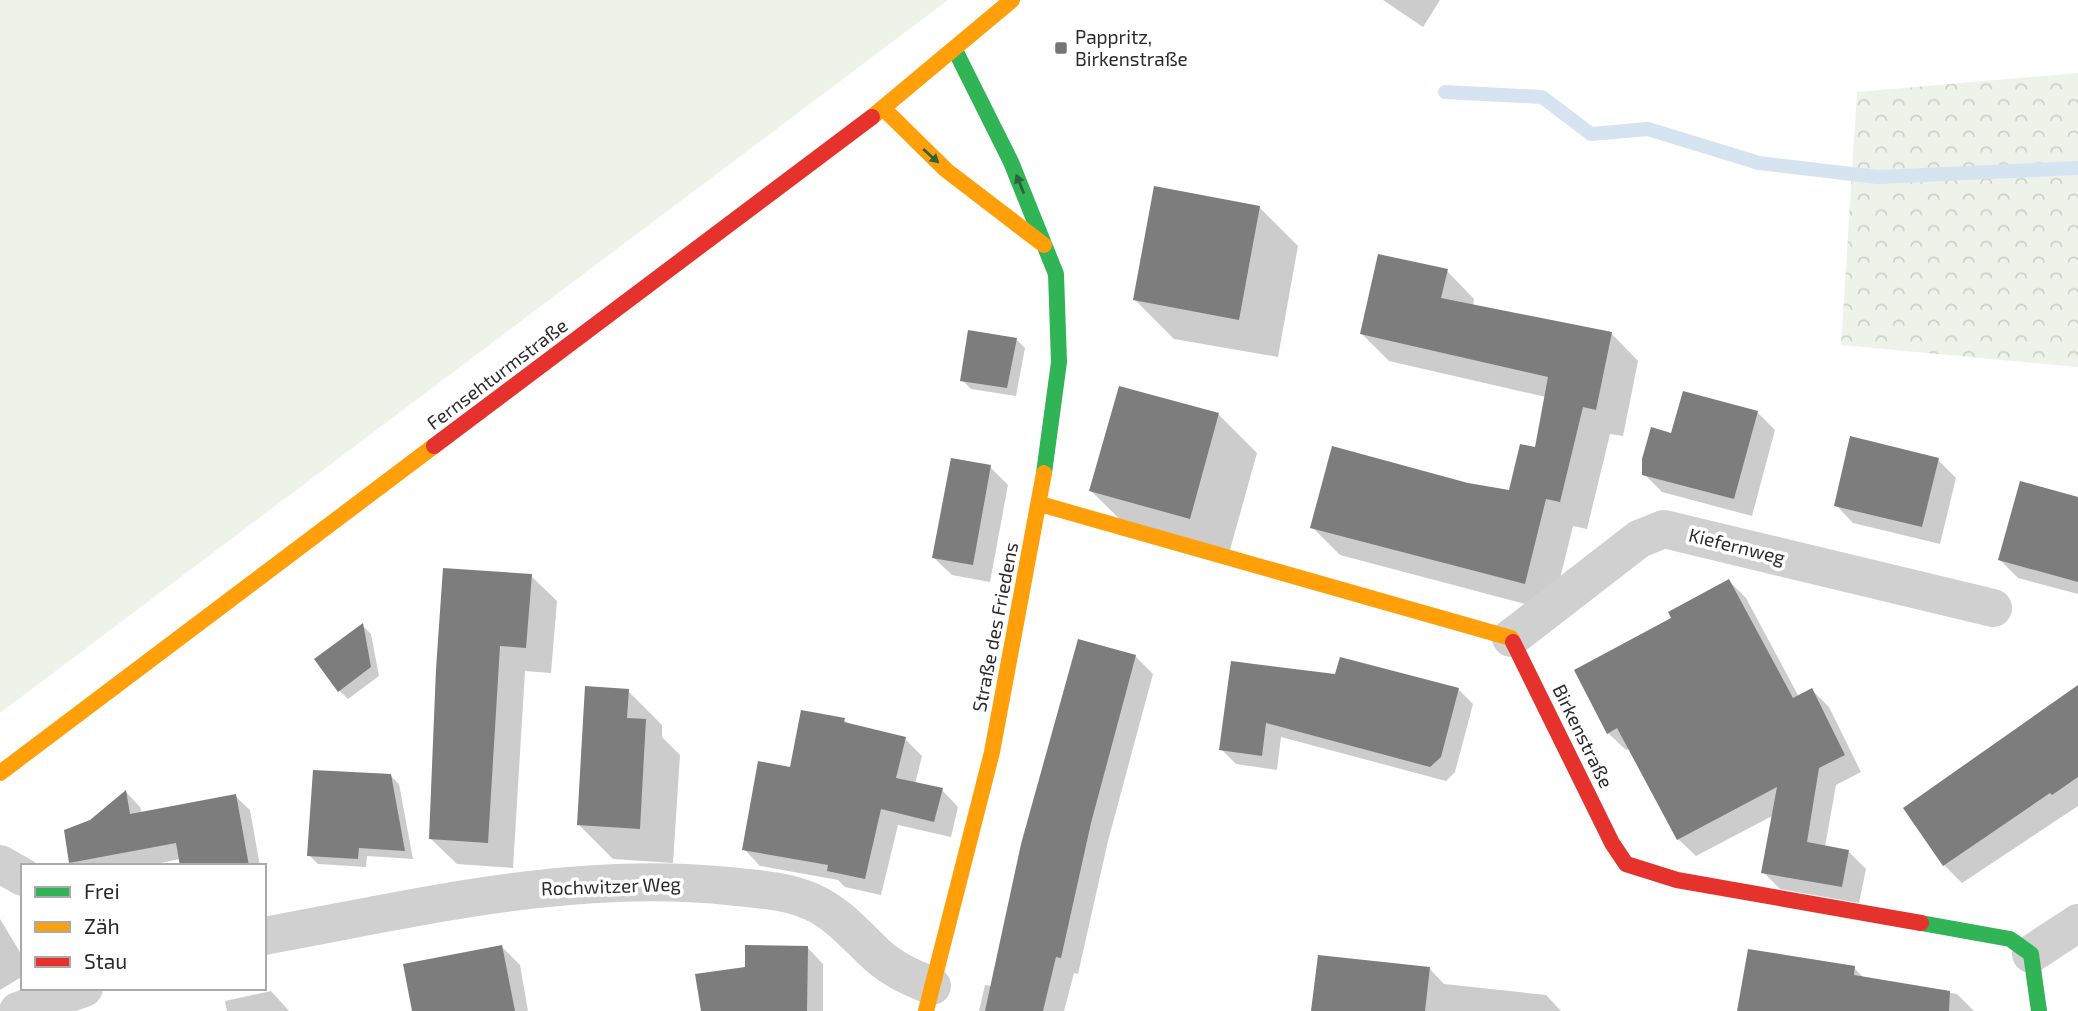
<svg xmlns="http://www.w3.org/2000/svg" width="2078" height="1011" font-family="'Exo 2',sans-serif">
  <defs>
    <pattern id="forest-crowns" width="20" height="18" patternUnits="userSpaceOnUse" patternTransform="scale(1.75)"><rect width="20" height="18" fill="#eef3ea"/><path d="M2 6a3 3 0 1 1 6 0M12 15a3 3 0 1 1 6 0" fill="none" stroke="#ccd0c9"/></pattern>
  </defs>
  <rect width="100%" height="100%" fill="#fff"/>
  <path fill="#eef3ea" d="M 0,0 L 948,0 L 0,713 Z"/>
  <path fill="url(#forest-crowns)" d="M 2078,73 L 2078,367 L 1841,345 L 1857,92 Z"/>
  <path fill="#0003" d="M 1383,0 L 1440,0 L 1423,27 Z
    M 1259,207 L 1298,246 L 1278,357 L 1174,339 L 1135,300 Z
    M 1447,271 L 1474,299 L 1473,306 L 1611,333 L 1638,361 L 1623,436 L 1610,434 L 1587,529 L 1573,526 L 1552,611 L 1340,555 L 1312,527 L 1468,485 L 1511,492 L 1536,449 L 1546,397 L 1389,361 L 1361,333 Z
    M 1016,339 L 1025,348 L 1016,396 L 971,389 L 962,380 Z
    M 1757,412 L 1775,430 L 1752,516 L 1662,492 L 1644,474 L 1672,435 Z
    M 1218,414 L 1257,453 L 1228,557 L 1130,529 L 1091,491 Z
    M 1938,460 L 1956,478 L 1940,544 L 1853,523 L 1836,505 Z
    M 990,467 L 1008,485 L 990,582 L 952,575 L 934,558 Z
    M 2078,499 L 2078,594 L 2018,578 L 2000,560 Z
    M 531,576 L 557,601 L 551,673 L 525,671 L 513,868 L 457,864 L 431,839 L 437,670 Z
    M 1729,581 L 1746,598 L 1799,697 L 1812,690 L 1829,707 L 1861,772 L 1836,785 L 1825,847 L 1848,851 L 1866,869 L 1859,903 L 1780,889 L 1763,872 L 1774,815 L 1696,856 L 1678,839 L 1630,748 L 1626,750 L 1608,733 L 1674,618 Z
    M 362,625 L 371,634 L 379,676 L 348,699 L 339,690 Z
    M 1135,656 L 1153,674 L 1108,841 L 1078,974 L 1074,973 L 1064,1011 L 979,1011 L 985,985 L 992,986 Z
    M 1233,663 L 1458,689 L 1473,704 L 1455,772 L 1446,781 L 1281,737 L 1277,770 L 1236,764 L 1221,749 Z
    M 628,691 L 662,725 L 662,737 L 680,755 L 673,863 L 613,859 L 579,825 Z
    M 2078,700 L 2078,806 L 1962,883 L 1944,865 Z
    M 844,720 L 850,726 L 905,739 L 922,756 L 915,784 L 942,790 L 958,807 L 951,837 L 898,825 L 881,895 L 845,887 L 838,880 L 760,866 L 744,849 L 791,769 Z
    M 390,775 L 399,784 L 413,859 L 367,856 L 366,867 L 318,864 L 309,855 Z
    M 126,792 L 140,807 L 142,813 L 235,796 L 250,810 L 260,866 L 181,866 L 180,859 L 146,866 L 75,866 L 71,862 L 91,822 Z
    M 0,919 L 23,957 L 23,976 L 0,990 Z
    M 502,947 L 520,965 L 528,1011 L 413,1011 Z
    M 807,947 L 823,964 L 823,1011 L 703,1011 L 747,969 Z
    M 1429,968 L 1444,984 L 1546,995 L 1561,1011 L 1313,1011 Z
    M 1854,968 L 1865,979 L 1957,994 L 1974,1011 L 1739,1011 Z
    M 271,991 L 289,1011 L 227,1011 L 225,1001 Z"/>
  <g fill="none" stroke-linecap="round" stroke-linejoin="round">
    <path stroke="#d6e3f0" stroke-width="14" d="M 1445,92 L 1542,97 L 1591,134 L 1648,129 L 1759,163 L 1877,177 L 2078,168"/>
  </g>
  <path fill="#7d7d7d" d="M 1154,186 L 1260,206 L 1239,320 L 1133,300 Z
    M 1378,254 L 1448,269 L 1441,298 L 1612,332 L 1596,410 L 1583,407 L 1560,502 L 1546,499 L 1525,584 L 1310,528 L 1332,446 L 1468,483 L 1509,490 L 1520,444 L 1535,447 L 1548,377 L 1360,334 Z
    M 968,330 L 1017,338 L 1007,388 L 960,381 Z
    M 1119,386 L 1219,413 L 1190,519 L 1089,491 Z
    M 1683,391 L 1758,411 L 1734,499 L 1642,475 L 1642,459 L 1651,427 L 1671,433 Z
    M 1850,436 L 1939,458 L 1922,527 L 1834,506 Z
    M 951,458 L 991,465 L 973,565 L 932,558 Z
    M 2020,481 L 2078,497 L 2078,582 L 1998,560 Z
    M 443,568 L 532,574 L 526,648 L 500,646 L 488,843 L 429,839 L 436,669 Z
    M 1729,579 L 1793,698 L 1812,688 L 1845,755 L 1819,768 L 1807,842 L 1849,850 L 1842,887 L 1761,873 L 1777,787 L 1677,840 L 1617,728 L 1607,734 L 1574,670 L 1671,618 L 1668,612 Z
    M 363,623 L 371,667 L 338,692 L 314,659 Z
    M 1078,639 L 1136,655 L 1091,823 L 1061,958 L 1056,957 L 1043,1011 L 985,1011 L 1021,844 Z
    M 1340,657 L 1459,688 L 1441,757 L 1430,767 L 1266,723 L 1262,756 L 1219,750 L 1231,661 L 1335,674 Z
    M 2078,685 L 2078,777 L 2052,795 L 2050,793 L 1943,866 L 1903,808 Z
    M 585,686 L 629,689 L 627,718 L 646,719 L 640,829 L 577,825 Z
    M 801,710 L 845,718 L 844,722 L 906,737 L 896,778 L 943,788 L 934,822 L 881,809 L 865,879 L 827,871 L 828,865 L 742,850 L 758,761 L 790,767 Z
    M 313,770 L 391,774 L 405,851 L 359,848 L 358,859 L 307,856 Z
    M 126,790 L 130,814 L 236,794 L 249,866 L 180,866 L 176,843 L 69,863 L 64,830 L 90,820 Z
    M 502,945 L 515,1011 L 412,1011 L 403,964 Z
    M 745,945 L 808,946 L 807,1011 L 701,1011 L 695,974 L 745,967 Z
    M 1748,949 L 1855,966 L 1854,975 L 1950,991 L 1949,1011 L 1737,1011 Z
    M 1318,955 L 1430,967 L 1425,1011 L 1311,1011 Z"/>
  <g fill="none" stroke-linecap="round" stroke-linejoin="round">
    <path stroke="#d0d0d0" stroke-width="38" d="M 1511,638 L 1639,539 L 1664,529 L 1993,608
      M 0,864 L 23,877
      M 264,936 C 417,908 572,870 728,886 C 755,889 787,890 812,902 C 839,914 856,936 877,955 C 893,970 913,978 932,986
      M 2031,954 L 2078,923
      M 18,1011 L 84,988"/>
    <path stroke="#30b455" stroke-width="16" d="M 955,50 L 1011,162 L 1056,274 L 1059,362 L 1044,473
      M 1921,923 L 2010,939 L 2031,954 L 2039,1011"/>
    <path stroke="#ff9f0a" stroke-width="16" d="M 883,108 L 946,170 L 1044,245
      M 872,117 L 1012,0
      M 1040,504 L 1511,638 L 1513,642
      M 0,773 L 434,446
      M 926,1011 L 992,752 L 1044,473"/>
    <path stroke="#e5322d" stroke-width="16" d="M 434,446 L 872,117
      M 1513,642 L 1612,843 L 1626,864 L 1677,880 L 1921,923"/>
  </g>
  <defs><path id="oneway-solid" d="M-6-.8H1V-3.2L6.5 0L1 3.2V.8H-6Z" transform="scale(1.75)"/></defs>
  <g fill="#2d623c">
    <use href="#oneway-solid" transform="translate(931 156) rotate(42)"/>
    <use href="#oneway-solid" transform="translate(1020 184) rotate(-112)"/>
  </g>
  <rect fill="#757575" stroke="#fff" stroke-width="2.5" x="1054" y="41" width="14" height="14" rx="3.5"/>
  <g text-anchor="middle" stroke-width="7" stroke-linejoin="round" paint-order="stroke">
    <g font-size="19" fill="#2b2b2b" stroke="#fff" text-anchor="start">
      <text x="1075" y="44">Pappritz,<tspan x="1075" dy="22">Birkenstraße</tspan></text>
    </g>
    <g font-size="19" fill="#2b2b2b" stroke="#fff">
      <text transform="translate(497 374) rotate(-37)" y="7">Fernsehturmstraße</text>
      <text transform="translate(1737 546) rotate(14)" y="7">Kiefernweg</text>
      <text transform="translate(995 627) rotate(-79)" y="7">Straße des Friedens</text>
      <text transform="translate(1583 736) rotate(64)" y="7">Birkenstraße</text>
      <text transform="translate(611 886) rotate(-2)" y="7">Rochwitzer Weg</text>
    </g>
  </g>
  <rect x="21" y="864" width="245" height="126" fill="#ffffff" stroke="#aaaaaa" stroke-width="2"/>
  <rect x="35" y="887" width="35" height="10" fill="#30b455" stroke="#aaaaaa" stroke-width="2"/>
  <text x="84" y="899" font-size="21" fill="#2b2b2b">Frei</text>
  <rect x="35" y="922" width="35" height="10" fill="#ff9f0a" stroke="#aaaaaa" stroke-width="2"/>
  <text x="84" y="934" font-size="21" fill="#2b2b2b">Zäh</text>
  <rect x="35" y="957" width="35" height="10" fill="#e5322d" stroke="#aaaaaa" stroke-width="2"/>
  <text x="84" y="969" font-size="21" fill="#2b2b2b">Stau</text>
</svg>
